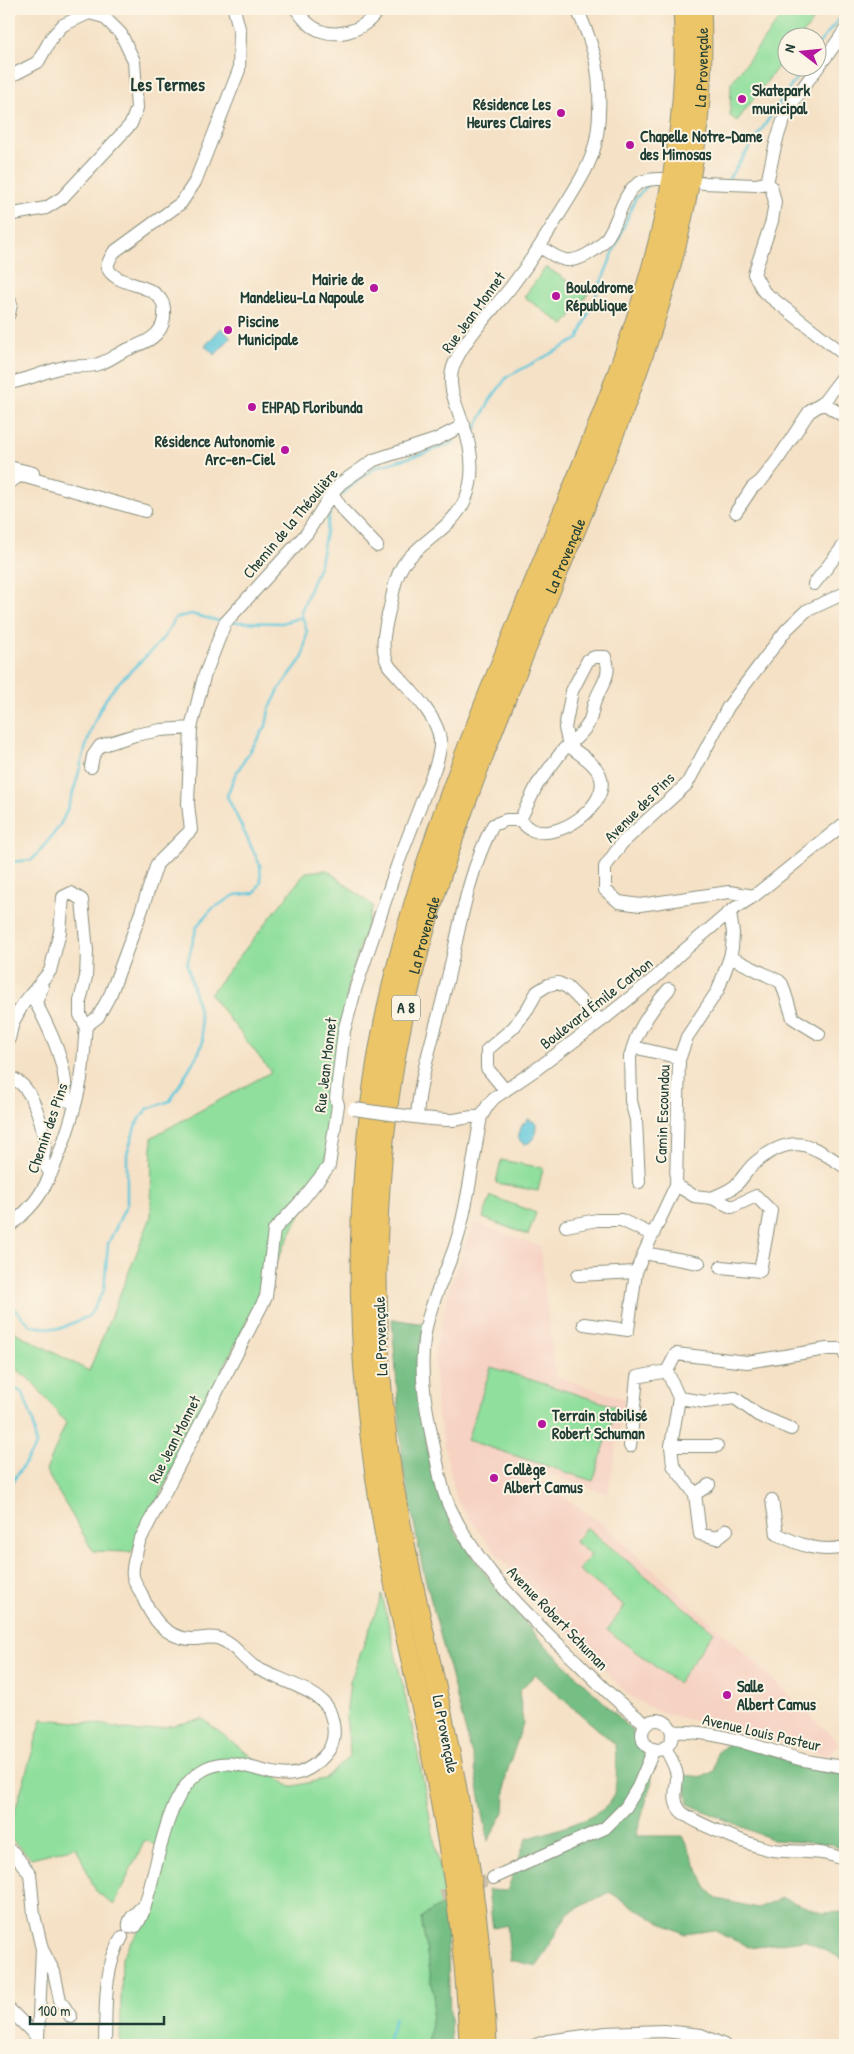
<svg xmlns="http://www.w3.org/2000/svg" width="854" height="2054" font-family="'Patrick Hand',sans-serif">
  <rect width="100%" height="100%" fill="#fcf5e5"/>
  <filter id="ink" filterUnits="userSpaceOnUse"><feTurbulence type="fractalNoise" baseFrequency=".02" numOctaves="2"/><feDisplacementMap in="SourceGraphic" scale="10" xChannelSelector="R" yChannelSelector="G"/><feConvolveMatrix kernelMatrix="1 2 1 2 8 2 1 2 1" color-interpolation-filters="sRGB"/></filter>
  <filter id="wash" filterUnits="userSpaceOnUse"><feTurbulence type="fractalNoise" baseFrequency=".0096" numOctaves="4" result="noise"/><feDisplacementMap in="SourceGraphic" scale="20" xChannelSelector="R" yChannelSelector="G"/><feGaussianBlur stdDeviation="1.12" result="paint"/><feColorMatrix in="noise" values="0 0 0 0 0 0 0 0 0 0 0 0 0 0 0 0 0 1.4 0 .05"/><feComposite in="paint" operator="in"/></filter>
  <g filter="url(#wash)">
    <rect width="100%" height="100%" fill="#f5e1c6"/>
    <path fill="#f6d2c3" d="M 474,1223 L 540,1246 L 555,1376 L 625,1399 L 608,1494 L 514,1462 L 601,1523 L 745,1653 L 839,1743 L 828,1756 L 657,1711 L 627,1694 L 496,1554 L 457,1501 L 437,1413 L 434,1354 L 450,1286 Z"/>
    <path fill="#90df9d" stroke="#588e68" d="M 787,9 L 822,9 L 801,37 L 786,38 L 786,56 L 737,121 L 730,116 L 731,83 Z
      M 546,267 L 588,294 L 564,325 L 524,297 Z
      M 327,870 L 373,906 L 348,984 L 325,1165 L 131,1552 L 93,1551 L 46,1471 L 66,1423 L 32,1381 L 9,1364 L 9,1329 L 89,1371 L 151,1217 L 152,1137 L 271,1072 L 210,994 L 306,872 Z
      M 501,1160 L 543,1168 L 538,1191 L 496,1183 Z
      M 491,1196 L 536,1213 L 528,1235 L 483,1218 Z
      M 491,1367 L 617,1407 L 593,1481 L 467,1440 Z
      M 586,1527 L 714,1632 L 677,1683 L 607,1630 L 625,1606 L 579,1570 L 591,1555 L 575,1542 Z
      M 382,1595 L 417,1749 L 446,1902 L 421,1917 L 434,1996 L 428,2045 L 120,2045 L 122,1957 L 142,1926 L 166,1850 L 145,1840 L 114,1905 L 96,1891 L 76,1847 L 31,1858 L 9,1837 L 9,1831 L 42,1719 L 99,1724 L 139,1732 L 203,1719 L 290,1787 L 324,1779 L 349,1757 L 350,1752 L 346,1718 L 350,1682 Z"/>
    <path fill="#74be84" stroke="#4a7e5c" d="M 392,1319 L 424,1324 L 419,1381 L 429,1462 L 454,1530 L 495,1587 L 540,1640 L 631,1729 L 644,1753 L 652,1781 L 636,1836 L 683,1836 L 706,1887 L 717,1899 L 758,1908 L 782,1898 L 822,1913 L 845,1912 L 845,1960 L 804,1940 L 749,1947 L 713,1930 L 685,1934 L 650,1917 L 609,1892 L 567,1914 L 537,1966 L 510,1960 L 507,1925 L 493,1928 L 488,1890 L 507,1891 L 526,1839 C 547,1832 599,1820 611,1801 C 619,1788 616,1759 615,1744 L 535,1675 L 519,1691 L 523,1723 L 506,1775 L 504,1812 L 488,1841 L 474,1763 L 423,1570 L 403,1467 Z
      M 729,1743 L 831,1772 L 845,1773 L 845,1851 L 831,1844 L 773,1840 L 688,1804 L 684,1775 L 703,1777 L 714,1771 L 717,1753 Z
      M 446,1902 L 451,2045 L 428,2045 L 434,1996 L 421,1917 Z"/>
    <path fill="#60c8dc" stroke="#408288" d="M 221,328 L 231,337 L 215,355 L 205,346 Z
      M 528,1119 L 536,1123 C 536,1132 535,1142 525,1144 L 521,1142 L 518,1137 L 522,1125 Z"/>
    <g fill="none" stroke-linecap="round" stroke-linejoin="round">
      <path stroke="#60c8dc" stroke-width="2.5" d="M 816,47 L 845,12
        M 729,178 L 803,68
        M 475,430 L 490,400 L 507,377 L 578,339 L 635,199 L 648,185
        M 343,495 L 350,487 L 376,467 L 422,454 L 455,442
        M 234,622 L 282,623 L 302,617
        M 9,862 L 32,860 C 43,846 58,832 64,817 C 81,779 83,738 104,702 C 123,670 160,653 175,618 L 191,614 L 219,621
        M 9,1304 L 32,1326 L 59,1329 L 89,1316 L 104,1290 L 108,1244 L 127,1204 L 127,1154 L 136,1124 L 147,1109 L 170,1101 L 199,1052 L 203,1041 L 199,1011 L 187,964 L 197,926 L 212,909 L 235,895 L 255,893 L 261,882 L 260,865 L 227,796 L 235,775 L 266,726 L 269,710 L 280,688 L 303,657 L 307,632 L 301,612 L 320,563 L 331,506
        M 9,1385 L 23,1393 L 33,1421 L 36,1446 L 9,1487
        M 386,2045 L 395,2018"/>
    </g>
  </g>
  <g filter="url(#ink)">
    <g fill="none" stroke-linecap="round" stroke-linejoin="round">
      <path stroke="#cac0a9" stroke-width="12" stroke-dasharray="12 6" stroke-linecap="butt" d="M 441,1896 L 493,1878"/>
      <g stroke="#8a8f7d" stroke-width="14">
        <path id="minor" d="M 296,9 C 300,14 304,20 309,24 C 330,42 366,32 378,9
          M 9,77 L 38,62 L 52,37 L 63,25 L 89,13 L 104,17 L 121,34 L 134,61 L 137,108 L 131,124 L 62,198 L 46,208 L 14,214
          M 703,183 L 756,185 L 767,183 C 772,162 775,139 784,119 C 799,87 826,60 845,30
          M 767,183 L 771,186 L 775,202 L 772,221 L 754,274 L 764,292 L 845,355
          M 540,247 C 559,259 567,266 588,254 C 599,248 607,240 612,229 C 625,204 625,177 661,179
          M 9,300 L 11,304 L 9,314
          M 9,383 C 28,380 45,371 64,367 C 75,365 87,368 98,364 C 107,362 114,356 122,352 C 139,344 161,340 164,318 C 164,312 165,305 161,300 C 151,284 123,286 111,273 C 104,266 110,259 114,252 L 181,203 L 195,182 L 239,70 L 240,32 L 234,9
          M 823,403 L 845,417
          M 9,467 L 33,473
          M 9,483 L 19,476 L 26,477 L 145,511
          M 332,493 L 342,509 L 377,546
          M 736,512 L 752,488 L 761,481 L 776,462 L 809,412 L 823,403 L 845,374
          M 814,584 L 845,544
          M 91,767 L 93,756 L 100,746 L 135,735 L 161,730 L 191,728
          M 754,896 L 729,892 L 640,905 L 619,902 L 605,890 L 605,867 L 622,843 L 687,784 L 728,707 L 787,629 L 806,611 L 845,593
          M 730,957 L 779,981 L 782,984 L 793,1018 L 819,1034
          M 42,987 L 36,1003 C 50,1030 69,1068 65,1100 L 75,1102
          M 669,989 C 654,1006 639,1026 633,1047 L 672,1056 L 679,1060
          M 86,1026 L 98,1017 L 111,993 L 141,912 L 157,864 L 191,830 L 188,804 L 191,728 L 204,677 L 225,623 L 307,533 L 332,493 L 341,483 L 374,460 L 435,440 L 464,425
          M 9,1039 L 13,1022 L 23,1004 L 50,971 L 60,932 L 63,897 L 71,893 L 82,900 L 87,951 L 86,977 L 80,1001 L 80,1015 L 86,1026
          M 633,1047 L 630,1057 L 631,1101 L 636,1120 L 639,1182
          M 9,1078 C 32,1081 42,1124 45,1144 C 45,1151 42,1157 44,1164 C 46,1167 49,1171 51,1174
          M 505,1090 L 487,1068 L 487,1050 L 514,1027 L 528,1008 L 537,992 L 548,985 L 558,983 L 567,987 L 601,1021
          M 398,1115 C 415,1117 433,1120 450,1120 C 460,1120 471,1115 481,1117
          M 417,1117 C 420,1073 435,1033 445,990 C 459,934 466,876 493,825 L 506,820 L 520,820 C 523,823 527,828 532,830 C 558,842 612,804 600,775 C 594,762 579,754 569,746 L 565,728 L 572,691 L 588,660 L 595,657 L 605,657 C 613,674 601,685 595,701 C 592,708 592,718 588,724 C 583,733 571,743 563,750 L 537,785 L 520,820
          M 676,1185 L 644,1253 L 699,1263
          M 712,1198 C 720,1194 730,1191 736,1185 C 743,1178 748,1168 756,1162 C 793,1132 810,1144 845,1167
          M 566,1226 L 597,1220 L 621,1220 L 653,1235
          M 9,1227 C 19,1218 30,1209 38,1197 C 56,1171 75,1112 81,1079 C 84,1062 84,1044 86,1026
          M 721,1267 L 760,1271 L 771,1211 L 756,1196 L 732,1207 L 712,1198 L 694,1196 L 676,1185 L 679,1060 L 687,1037 L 718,990 L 730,957 L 732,948 L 733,933 L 730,912
          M 578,1275 L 636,1272
          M 584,1324 L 628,1330 L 636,1272 L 644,1253
          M 679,1398 L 671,1446 L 673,1465 L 695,1494 L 700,1534 L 717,1538 L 727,1530
          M 791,1429 L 758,1415 L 735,1398 L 705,1402 L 679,1398 L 667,1371 L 676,1354 L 747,1362 L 827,1349 L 843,1349 L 845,1355
          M 630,1446 L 637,1377 L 667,1371
          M 671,1446 L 717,1446
          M 695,1494 L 709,1485
          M 772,1500 L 777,1534 C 800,1545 819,1553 845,1547
          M642 1735a15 15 0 1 1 30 0a15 15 0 1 1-30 0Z
          M 646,1724 C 620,1705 599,1684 576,1661 C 529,1617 479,1569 451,1510 C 442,1492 439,1472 435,1452 C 427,1415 419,1378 424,1340 C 428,1304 447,1274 457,1240 C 469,1200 473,1158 481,1117 L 488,1105 L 494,1098 L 538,1068 L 601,1021 L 655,978 L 681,953 L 732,910 L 754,896 L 845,823
          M 672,1732 C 716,1729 761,1749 803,1760 C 817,1763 831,1765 845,1767
          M 665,1747 C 669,1756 676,1766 677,1776 C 677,1787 672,1799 679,1809 C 686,1821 758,1848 773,1850 C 798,1853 823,1849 845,1860
          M 9,1850 L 13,1852 L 30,1874 L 34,1915 L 42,1949 L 38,2038 L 36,2045
          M 493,1878 L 605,1828 L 626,1807 L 638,1787 L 654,1749
          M 146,1902 C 141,1910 127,1917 129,1927 L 136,1926 C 143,1916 146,1903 149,1891 C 160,1854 168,1790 203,1770 C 245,1745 282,1803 325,1755 C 337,1742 335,1725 329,1710 C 321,1690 272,1678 255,1667 C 242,1659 235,1644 220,1639 C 210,1635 200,1640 190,1639 C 163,1637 150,1615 141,1593 C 138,1588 134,1581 133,1576 C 131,1567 137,1552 139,1542 L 266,1297 L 274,1230 L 303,1199 L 329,1166 L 338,1105 L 336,1098 L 344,1031 L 356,987 L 398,863 L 436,765 C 438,757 441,749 440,741 C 439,716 405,685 389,666 C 380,649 384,633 388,615 C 393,598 393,581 403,565 C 421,540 452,529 465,500 C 476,475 472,449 463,424 C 456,404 445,383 455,362 C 468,334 492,311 511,287 C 528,265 543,242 557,218 C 570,196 585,176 593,152 C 601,128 601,83 595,58 C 591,42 584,24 577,9
          M 42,1949 L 54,1972 L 60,2000 L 71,2017
          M 9,2009 L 38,2038
          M 105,2045 C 106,2010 103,1968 122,1937
          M 536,2045 L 548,2041 L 606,2033 L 664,2031 L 701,2035 L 724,2045"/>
      </g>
      <g stroke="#8a8f7d" stroke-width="21">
        <g id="highway">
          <path d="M 469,2045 C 466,1943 449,1842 429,1743 C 415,1674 397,1605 385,1536 C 356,1377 351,1214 378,1054 C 411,863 493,685 565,507 C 630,348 694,184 683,9"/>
          <path id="s1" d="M 487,2045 C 483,1940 467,1835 446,1732 C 428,1646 406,1561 392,1474 C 371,1336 372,1191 396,1054 C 429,867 509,692 581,517 C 648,352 711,191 701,9"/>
        </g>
      </g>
      <use href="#minor" stroke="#fff" stroke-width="12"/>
      <use href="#highway" stroke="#edc569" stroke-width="19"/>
      <g stroke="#8a8f7d" stroke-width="14" stroke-linecap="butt">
        <path id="minor-bridge" d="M 354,1109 L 398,1115"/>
      </g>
      <use href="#minor-bridge" stroke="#fff" stroke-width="12"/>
    </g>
  </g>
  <g fill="#b5179e" stroke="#fcf5e5" stroke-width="2">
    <circle cx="742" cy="99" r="5"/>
    <circle cx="561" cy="113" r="5"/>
    <circle cx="630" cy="145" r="5"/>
    <circle cx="374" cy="288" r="5"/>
    <circle cx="556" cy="296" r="5"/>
    <circle cx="228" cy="330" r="5"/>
    <circle cx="252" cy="407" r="5"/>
    <circle cx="285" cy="450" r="5"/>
    <circle cx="542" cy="1424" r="5"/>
    <circle cx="494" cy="1478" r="5"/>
    <circle cx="727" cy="1695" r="5"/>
  </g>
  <g text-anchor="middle" stroke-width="4" stroke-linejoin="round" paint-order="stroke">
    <rect fill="#fcf5e5" stroke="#617469" stroke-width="1" x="392" y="995.5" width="28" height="25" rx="4"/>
    <g font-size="15" font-weight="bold" fill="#1f3d34">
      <text x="406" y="1013">A 8</text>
    </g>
    <g font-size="16" fill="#1f3d34" stroke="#fcf5e5">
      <text dy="6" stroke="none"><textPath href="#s1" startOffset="2039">La Provençale</textPath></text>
      <text transform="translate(473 312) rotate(-54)" y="6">Rue Jean Monnet</text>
      <text transform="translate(290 523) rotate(-50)" y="6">Chemin de la Théoulière</text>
      <text dy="6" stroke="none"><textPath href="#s1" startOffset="1529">La Provençale</textPath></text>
      <text transform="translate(639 807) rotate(-45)" y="6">Avenue des Pins</text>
      <text dy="6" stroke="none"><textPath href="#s1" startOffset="1124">La Provençale</textPath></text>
      <text transform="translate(596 1003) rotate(-38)" y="6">Boulevard Émile Carbon</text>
      <text transform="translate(325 1065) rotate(-83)" y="6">Rue Jean Monnet</text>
      <text transform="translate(662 1114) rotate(-88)" y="6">Camin Escoundou</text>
      <text transform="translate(47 1128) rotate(-71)" y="6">Chemin des Pins</text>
      <text transform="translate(380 1336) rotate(-92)" y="6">La Provençale</text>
      <text transform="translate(174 1439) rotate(-63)" y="6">Rue Jean Monnet</text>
      <text transform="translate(558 1618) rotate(46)" y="6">Avenue Robert Schuman</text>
      <text transform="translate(762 1732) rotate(13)" y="6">Avenue Louis Pasteur</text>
      <text transform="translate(446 1734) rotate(79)" y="6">La Provençale</text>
    </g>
    <g font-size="16" font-weight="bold" fill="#1f3d34" stroke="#fcf5e5" text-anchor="start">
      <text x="752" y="96">Skatepark<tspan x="752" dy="18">municipal</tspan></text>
      <text x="551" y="110" text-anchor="end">Résidence Les<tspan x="551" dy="18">Heures Claires</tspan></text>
      <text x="640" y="142">Chapelle Notre-Dame<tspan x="640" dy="18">des Mimosas</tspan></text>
      <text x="364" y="285" text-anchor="end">Mairie de<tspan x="364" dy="18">Mandelieu-La Napoule</tspan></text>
      <text x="566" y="293">Boulodrome<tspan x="566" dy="18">République</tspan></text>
      <text x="238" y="327">Piscine<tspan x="238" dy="18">Municipale</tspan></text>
      <text x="262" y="413">EHPAD Floribunda</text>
      <text x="275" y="447" text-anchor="end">Résidence Autonomie<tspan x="275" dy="18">Arc-en-Ciel</tspan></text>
      <text x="552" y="1421">Terrain stabilisé<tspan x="552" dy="18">Robert Schuman</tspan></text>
      <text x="504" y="1475">Collège<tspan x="504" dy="18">Albert Camus</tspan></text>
      <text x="737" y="1692">Salle<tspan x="737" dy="18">Albert Camus</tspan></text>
    </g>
    <g font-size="18" font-weight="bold" fill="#1f3d34" stroke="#fcf5e5">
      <text x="168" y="91">Les Termes</text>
    </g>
  </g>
  <rect width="854" height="2054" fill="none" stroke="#fcf5e5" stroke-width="30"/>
  <g transform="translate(802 52) rotate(286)"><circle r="24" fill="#fcf5e5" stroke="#a4ab9e"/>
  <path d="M0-4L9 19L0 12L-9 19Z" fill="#b5179e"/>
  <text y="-8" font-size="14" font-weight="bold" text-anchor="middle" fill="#1f3d34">N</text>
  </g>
  <path d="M30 2016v8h134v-8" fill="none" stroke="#1f3d34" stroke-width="2.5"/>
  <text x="38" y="2016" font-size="15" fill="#1f3d34" stroke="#fcf5e5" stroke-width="4" paint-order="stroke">100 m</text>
</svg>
